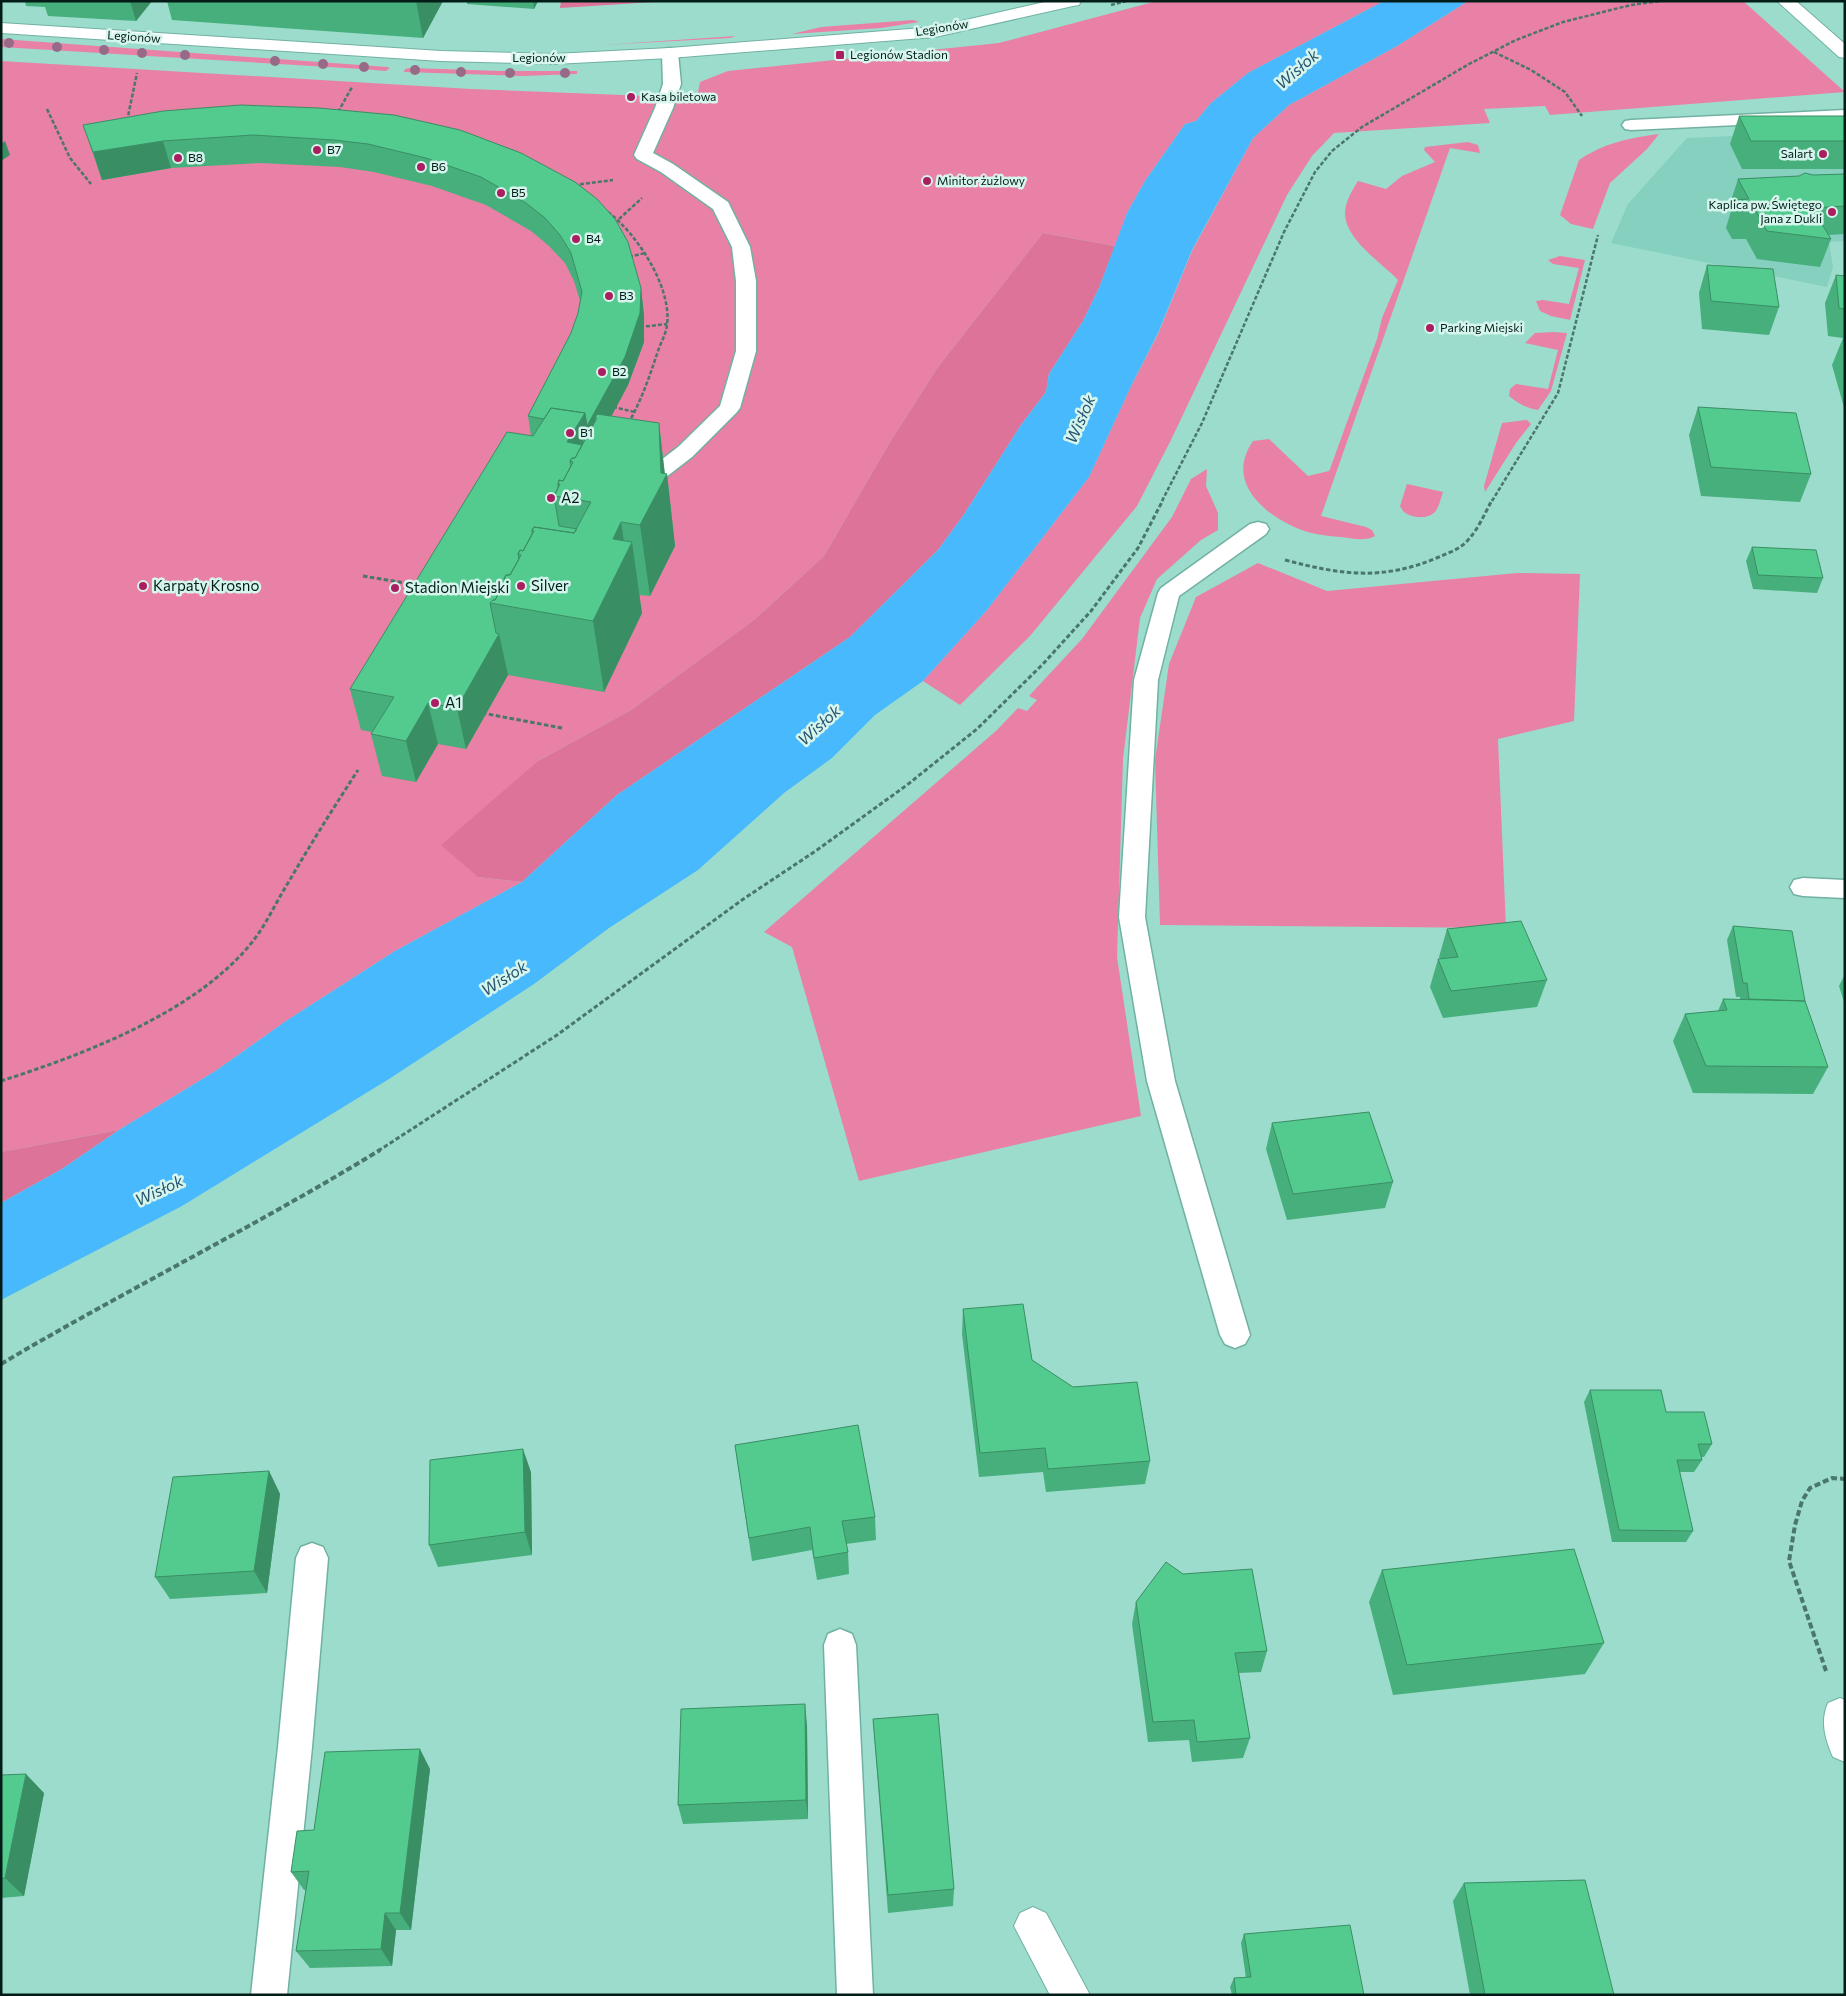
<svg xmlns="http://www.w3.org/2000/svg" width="1846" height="1996" font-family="Commissioner,sans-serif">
  <rect width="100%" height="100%" fill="#9bdccd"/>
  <path fill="#86d0c0" d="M 1845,131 L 1845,241 L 1829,242 L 1833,267 L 1827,287 L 1611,243 L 1628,204 L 1687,138 Z"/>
  <path fill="#e980a5" d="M 1157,1 L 1384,1 L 1248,73 L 1211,103 L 1196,121 L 1185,124 L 1145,181 L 1127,213 L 1115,246 L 1043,233 L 938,367 L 890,442 L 824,556 L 754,620 L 631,710 L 538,761 L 478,877 L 522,882 L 395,951 L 286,1021 L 217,1070 L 119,1130 L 1,1152 L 1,61 L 471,89 L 697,98 L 700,82 L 728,71 L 999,43 Z
    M 1468,1 L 1743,1 L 1845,92 L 1550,115 L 1545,106 L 1484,109 L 1490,123 L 1334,133 L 1312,156 L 1287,195 L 1171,440 L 1137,506 L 1030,636 L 960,705 L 923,681 L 987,610 L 1089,477 L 1132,384 L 1158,334 L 1192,251 L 1253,138 L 1289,105 L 1397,46 Z
    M 913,20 L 919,22 L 881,28 L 792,34 L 821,27 Z
    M 736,36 L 730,38 L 602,45 Z
    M 1,39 L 387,67 L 390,68 L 386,71 L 362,69 L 1,47 Z
    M 410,68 L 500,71 L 577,71 L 577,74 L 522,76 L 404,72 L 405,69 Z
    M 1659,134 L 1647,149 L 1610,183 L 1593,229 L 1571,224 L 1560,215 L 1579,160 C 1604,143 1629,138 1659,134 Z
    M 1468,142 L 1478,145 L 1480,153 L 1450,148 L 1321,516 L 1366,527 L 1372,530 L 1375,536 C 1365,542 1351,538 1340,537 C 1326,536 1311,534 1299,529 C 1263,514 1225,482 1253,441 L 1269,439 L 1308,476 L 1329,471 L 1330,469 L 1377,339 L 1382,318 L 1398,280 C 1380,261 1338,235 1346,206 C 1348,197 1353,189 1358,181 L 1386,189 L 1402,176 L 1435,162 L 1424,150 L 1425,147 Z
    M 1560,256 L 1585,260 L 1570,320 L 1551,316 L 1540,311 L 1536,301 L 1543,300 L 1569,304 L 1579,268 L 1553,264 L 1548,260 Z
    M 1553,332 L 1567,333 L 1551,391 L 1538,410 C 1526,408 1519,404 1509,396 L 1510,389 L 1516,384 L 1548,389 L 1558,350 L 1525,343 L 1535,333 Z
    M 1527,420 L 1531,424 L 1516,443 L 1485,492 L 1484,486 L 1502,423 Z
    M 1207,469 L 1206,486 L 1218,513 L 1218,530 L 1201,540 L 1157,579 L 1140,618 L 1123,759 L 1117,957 L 1141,1116 L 859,1181 L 792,947 L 764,932 L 997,730 L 1018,708 L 1027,711 L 1037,700 L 1029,696 L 1082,639 L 1172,517 L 1191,479 Z
    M 1407,484 L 1443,492 C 1441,498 1439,507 1435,512 C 1427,520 1410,518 1403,511 L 1400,506 Z
    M 1258,563 L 1327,591 L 1517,573 L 1580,574 L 1574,721 L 1498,739 L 1506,928 L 1160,925 L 1155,760 L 1169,664 L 1196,597 Z"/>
  <path fill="#de7399" d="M 561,1 L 670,1 L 560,8 Z
    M 1043,233 L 1115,246 L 1099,288 L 1083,321 L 1049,374 L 1046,392 L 1021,425 L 963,516 L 938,550 L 850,637 L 617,795 L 522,882 L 478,877 L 441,845 L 538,761 L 631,710 L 754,620 L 824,556 L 890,442 L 938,367 Z
    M 119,1130 L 62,1169 L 1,1203 L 1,1152 Z"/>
  <path fill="#48b9fc" d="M 1384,1 L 1468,1 L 1397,46 L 1289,105 L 1253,138 L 1192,250 L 1158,333 L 1132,384 L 1089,477 L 987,610 L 923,681 L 875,715 L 832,758 L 784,793 L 698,870 L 609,928 L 534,984 L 389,1079 L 182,1206 L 1,1300 L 1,1203 L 62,1169 L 119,1130 L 217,1070 L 286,1021 L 395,951 L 522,882 L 617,795 L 850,637 L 938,550 L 963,516 L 1021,425 L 1046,392 L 1049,374 L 1083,321 L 1099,288 L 1127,213 L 1145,181 L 1185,124 L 1196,121 L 1211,103 L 1248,73 Z"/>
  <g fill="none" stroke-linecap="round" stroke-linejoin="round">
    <g stroke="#71b1a3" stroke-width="3">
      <path id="service" d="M 670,48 L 676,49 L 678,53 L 681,84 L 673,108 L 653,153 L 673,164 L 728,202 L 730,206 L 750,247 L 756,281 L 756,351 L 740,408 L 737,412 L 692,457 L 657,484 L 650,486 L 643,484 L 639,479 L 643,474 L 678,447 L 720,406 L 736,351 L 736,281 L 732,247 L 713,209 L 661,172 L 637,159 L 634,155 L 655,108 L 663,84 L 662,53 L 664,49 Z
        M 1845,110 L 1845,120 L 1631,130 L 1625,129 L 1622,125 L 1625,121 L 1631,120 Z
        M 1258,522 L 1266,524 L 1269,529 L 1266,534 L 1179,596 L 1158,680 L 1145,917 L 1175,1081 L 1250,1335 L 1245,1344 L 1235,1348 L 1225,1344 L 1220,1335 L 1147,1081 L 1119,917 L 1134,680 L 1158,593 L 1161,588 L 1250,524 Z
        M 1803,878 L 1845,880 L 1845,898 L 1803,896 L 1794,894 L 1790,887 L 1794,880 Z
        M 312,1543 L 323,1547 L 328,1558 L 312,1747 L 287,1995 L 251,1995 L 278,1747 L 296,1558 L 301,1547 Z
        M 840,1629 L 852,1634 L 856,1645 L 873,1995 L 837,1995 L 824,1645 L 828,1634 Z"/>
    </g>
    <g stroke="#71b1a3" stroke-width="2">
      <path id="minor" d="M 1840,1698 L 1845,1700 L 1845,1762 L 1833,1757 C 1825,1739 1820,1721 1828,1703 Z
        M 1033,1907 L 1046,1913 L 1090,1995 L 1050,1995 L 1014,1926 L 1020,1913 Z"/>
    </g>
    <g stroke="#71b1a3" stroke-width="2">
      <path id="tertiary" d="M 1777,1 L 1796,1 L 1845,44 L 1845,58 L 1839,57 Z"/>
    </g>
    <g stroke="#71b1a3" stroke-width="2">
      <path id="secondary" d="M 1049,1 L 1081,1 L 1079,5 L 1073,6 L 935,37 L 670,58 L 554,64 L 441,61 L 1,33 L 1,23 L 441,51 L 554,54 L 670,48 L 935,27 Z"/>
    </g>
    <path stroke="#4a766c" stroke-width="2.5" stroke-dasharray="4 2" stroke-linecap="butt" d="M 1111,5 L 1127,1
      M 1494,52 L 1531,70 L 1565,92 L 1582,116
      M 47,109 L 70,158 L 91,184
      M 338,112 L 352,87
      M 127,121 L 137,73
      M 574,185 L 613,180
      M 608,212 C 637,234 672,287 667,325 C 666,334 661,342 658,351 C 650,375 642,399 629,422
      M 619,219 L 642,198
      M 629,257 L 645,253
      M 640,327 L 667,324
      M 613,407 L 635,412
      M 1162,501 L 1202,423 L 1284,232 L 1315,172 L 1332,151 L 1362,127 L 1469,64 L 1516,40 L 1563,22 L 1631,5 L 1660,1
      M 1492,501 L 1558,393 L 1598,235"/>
    <path stroke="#4a766c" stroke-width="3" stroke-dasharray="4.5 2.5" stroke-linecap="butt" d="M 1285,560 C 1342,575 1383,581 1439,557 C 1446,554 1454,551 1460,547 C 1475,537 1484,515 1492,500
      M 363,576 L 417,585
      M 482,713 L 562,728
      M 1,1081 C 85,1054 197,1012 253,941 C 267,923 276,902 288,883 C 310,845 334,807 358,770
      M 378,1151 L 557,1035 L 742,900 L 817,850 L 907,785 L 977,729 L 1043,664 L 1091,611 L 1138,548 L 1163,500"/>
    <path stroke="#4a766c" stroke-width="4" stroke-dasharray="6 3" stroke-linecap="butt" d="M 1,1364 C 126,1290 256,1226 380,1150
      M 1826,1671 L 1789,1561 L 1795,1525 L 1802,1501 L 1810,1488 L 1832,1478 L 1845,1479"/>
    <use href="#service" fill="#fff" fill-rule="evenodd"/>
    <use href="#minor" fill="#fff" fill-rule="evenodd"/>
    <use href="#tertiary" fill="#fff" fill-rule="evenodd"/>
    <use href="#secondary" fill="#fff" fill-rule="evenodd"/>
  </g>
  <g fill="#976b88">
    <circle cx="9" cy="43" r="5"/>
    <circle cx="57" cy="47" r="5"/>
    <circle cx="104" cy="50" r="5"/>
    <circle cx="142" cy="53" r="5"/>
    <circle cx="185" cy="55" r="5"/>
    <circle cx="275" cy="61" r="5"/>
    <circle cx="323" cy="64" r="5"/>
    <circle cx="364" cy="67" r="5"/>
    <circle cx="415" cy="70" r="5"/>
    <circle cx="461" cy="72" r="5"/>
    <circle cx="510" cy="73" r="5"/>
    <circle cx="565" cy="73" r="5"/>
  </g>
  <path fill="#47af7b" d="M 25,1 L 152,1 L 136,21 L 48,16 L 45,7 L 26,6 Z
    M 167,1 L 443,1 L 423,38 L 172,20 Z
    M 467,1 L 538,1 L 534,9 L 467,4 Z
    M 1739,116 L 1845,116 L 1845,169 L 1742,169 L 1730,144 Z
    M 83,125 L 460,130 L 641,288 L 644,316 L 644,342 L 628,385 L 611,416 L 659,423 L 665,474 L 667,474 L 675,546 L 650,596 L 639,595 L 642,613 L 604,692 L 508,675 L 466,749 L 438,744 L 416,782 L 382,776 L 371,734 L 372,732 L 361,730 L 350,689 L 531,436 L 528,416 L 571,333 L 578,313 L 580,301 L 574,281 L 565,263 L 549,246 L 531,231 L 486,205 L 432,186 L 374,172 L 340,167 L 260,163 L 171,168 L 102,180 Z
    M 1845,174 L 1845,234 L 1828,235 L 1831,239 L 1820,267 L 1757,259 L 1746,239 L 1732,239 L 1726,228 L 1731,211 L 1729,207 L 1738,179 Z
    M 1707,265 L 1779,307 L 1769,335 L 1702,329 L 1699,293 Z
    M 1836,275 L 1845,276 L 1845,411 L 1832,365 L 1843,338 L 1828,336 L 1825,303 Z
    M 1698,407 L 1811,474 L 1800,502 L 1701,496 L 1689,435 Z
    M 1752,547 L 1823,578 L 1817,593 L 1753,589 L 1746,561 Z
    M 1733,926 L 1805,1001 L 1828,1067 L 1813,1094 L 1693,1093 L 1673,1041 L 1685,1014 L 1718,1011 L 1723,999 L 1740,1000 L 1740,997 L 1736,997 L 1727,940 Z
    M 1447,929 L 1547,980 L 1537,1007 L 1443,1018 L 1430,987 L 1438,959 L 1440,959 L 1439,957 Z
    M 1845,974 L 1845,1005 L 1839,986 Z
    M 1272,1123 L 1393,1182 L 1385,1208 L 1287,1220 L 1266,1149 Z
    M 963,1309 L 1032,1360 L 1150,1461 L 1145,1484 L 1046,1492 L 1043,1472 L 979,1477 L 962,1334 Z
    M 1590,1390 L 1666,1412 L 1712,1444 L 1704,1457 L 1701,1457 L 1702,1460 L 1694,1472 L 1680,1472 L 1693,1531 L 1686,1542 L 1612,1542 L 1584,1402 Z
    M 735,1445 L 875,1517 L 876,1540 L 846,1544 L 848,1552 L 849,1574 L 817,1580 L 812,1550 L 752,1561 Z
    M 269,1471 L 280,1494 L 267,1593 L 170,1599 L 155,1577 Z
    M 531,1472 L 532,1555 L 438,1567 L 429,1545 Z
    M 1382,1570 L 1604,1643 L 1585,1674 L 1393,1695 L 1369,1602 Z
    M 1136,1602 L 1267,1651 L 1261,1672 L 1239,1673 L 1250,1738 L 1243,1758 L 1192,1762 L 1189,1740 L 1148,1742 L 1132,1624 Z
    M 873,1719 L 954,1889 L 953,1906 L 888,1913 Z
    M 807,1725 L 808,1819 L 683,1824 L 678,1805 Z
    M 430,1769 L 411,1930 L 396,1930 L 392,1966 L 310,1968 L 296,1951 L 306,1890 L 304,1890 L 291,1872 L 314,1830 Z
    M 1,1775 L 44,1793 L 24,1896 L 1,1898 Z
    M 1464,1883 L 1614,1995 L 1470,1995 L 1453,1901 Z
    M 1244,1934 L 1364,1995 L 1232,1995 L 1230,1987 L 1234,1978 L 1246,1978 L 1241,1943 Z"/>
  <path fill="#3a8e64" d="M 130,1 L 152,1 L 136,21 Z
    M 416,1 L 443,1 L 423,38 Z
    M 533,1 L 538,1 L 534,9 Z
    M 5,141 L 10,155 L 1,161 L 1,144 Z
    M 163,141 L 171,168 L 102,180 L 93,152 Z
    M 641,288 L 644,316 L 644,342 L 628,385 L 600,438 L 597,418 L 595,418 L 598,441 L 583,439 L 586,463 L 573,462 L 567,442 Z
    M 659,423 L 665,478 L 667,474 L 675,546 L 650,596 L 640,525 L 661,473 Z
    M 621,522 L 626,555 L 632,542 L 642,613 L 604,692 L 593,621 L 613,539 Z
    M 499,634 L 508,675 L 466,749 L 457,708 Z
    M 428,703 L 438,744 L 416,782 L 406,741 Z
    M 523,1449 L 531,1472 L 532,1555 L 525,1532 Z
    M 269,1471 L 280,1494 L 267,1593 L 254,1571 Z
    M 805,1704 L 807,1725 L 808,1819 L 806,1800 Z
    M 420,1749 L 430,1769 L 411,1930 L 400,1913 Z
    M 26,1774 L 44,1793 L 24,1896 L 5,1878 Z
    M 385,1913 L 396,1930 L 392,1966 L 381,1949 Z"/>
  <path fill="#53cb8f" stroke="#3a8e64" d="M 241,105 L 319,108 L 394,115 L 460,130 L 521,153 L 575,182 L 597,199 L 615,219 L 628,242 L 641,288 L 640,313 L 625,357 L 587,426 L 585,413 L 551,408 L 544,419 L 528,416 L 571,333 L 578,313 L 582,292 L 571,253 L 560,235 L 545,218 L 526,203 L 481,177 L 426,158 L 368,144 L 334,140 L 253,135 L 163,141 L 93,152 L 83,125 L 163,111 Z
    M 1739,116 L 1845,116 L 1845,141 L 1751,141 Z
    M 1805,173 L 1813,175 L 1845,174 L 1845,206 L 1812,208 L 1831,239 L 1767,231 L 1756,211 L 1741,211 L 1735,200 L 1749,199 L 1738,179 L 1799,176 Z
    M 1707,265 L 1773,269 L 1779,307 L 1711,301 Z
    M 1836,275 L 1845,276 L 1845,309 L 1839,308 Z
    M 1698,407 L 1796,413 L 1811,474 L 1711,467 Z
    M 551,408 L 585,413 L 567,442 L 582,445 L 575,458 L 572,458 L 570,461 L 571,466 L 563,481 L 559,480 L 558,484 L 558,488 L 554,496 L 559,526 L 577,529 L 574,533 L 534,527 L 532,530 L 532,534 L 523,551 L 520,550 L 518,554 L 519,559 L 510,575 L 506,575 L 504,579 L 505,583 L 495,600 L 493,600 L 490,603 L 496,633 L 499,634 L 457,708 L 428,703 L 406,741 L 371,734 L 394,697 L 350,689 L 507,432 L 533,436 Z
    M 597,414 L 659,423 L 661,473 L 667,474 L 640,525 L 621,522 L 613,539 L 632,542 L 593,621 L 490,603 L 493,600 L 495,600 L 507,579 L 504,579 L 506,575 L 510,575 L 521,555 L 518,554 L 520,550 L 523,551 L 534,531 L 532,530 L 534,527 L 574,533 L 591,502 L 554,496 L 560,484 L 558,484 L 559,480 L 563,481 L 573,462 L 570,461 L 572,458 L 575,458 L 585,440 L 583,439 L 585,436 L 587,436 L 597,418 L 595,418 Z
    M 1752,547 L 1816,550 L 1823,578 L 1758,575 Z
    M 1521,921 L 1547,980 L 1451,991 L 1438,959 L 1458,957 L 1447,929 Z
    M 1733,926 L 1792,931 L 1805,1001 L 1749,999 L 1747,983 L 1743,983 Z
    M 1723,999 L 1805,1001 L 1828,1067 L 1706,1066 L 1685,1014 L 1727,1010 Z
    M 1369,1112 L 1393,1182 L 1293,1194 L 1272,1123 Z
    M 1023,1304 L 1032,1360 L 1073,1387 L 1137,1382 L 1150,1461 L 1048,1469 L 1045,1448 L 980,1453 L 963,1309 Z
    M 1590,1390 L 1661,1390 L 1666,1412 L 1704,1412 L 1712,1444 L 1698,1444 L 1702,1460 L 1677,1460 L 1693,1531 L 1619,1530 Z
    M 858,1425 L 875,1517 L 842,1521 L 848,1552 L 814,1558 L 810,1527 L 749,1538 L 735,1445 Z
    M 523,1449 L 525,1532 L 429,1545 L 430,1460 Z
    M 269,1471 L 254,1571 L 155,1577 L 173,1477 Z
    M 1574,1549 L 1604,1643 L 1407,1665 L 1382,1570 Z
    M 1166,1562 L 1183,1574 L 1252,1569 L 1267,1651 L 1235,1653 L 1250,1738 L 1197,1742 L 1194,1720 L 1153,1722 L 1136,1602 Z
    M 805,1704 L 806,1800 L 678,1805 L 681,1709 Z
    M 938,1714 L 954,1889 L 888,1895 L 873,1719 Z
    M 420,1749 L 400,1913 L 385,1913 L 381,1949 L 296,1951 L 309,1871 L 291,1872 L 297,1831 L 314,1830 L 325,1752 Z
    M 26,1774 L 5,1878 L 1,1879 L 1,1775 Z
    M 1585,1880 L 1614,1995 L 1485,1995 L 1464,1883 Z
    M 1350,1925 L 1364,1995 L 1236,1995 L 1234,1978 L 1251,1977 L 1244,1934 Z"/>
  <g fill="#ab1f60" stroke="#d5f5ed" stroke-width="2">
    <rect x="835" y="50" width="10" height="10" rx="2.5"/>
    <circle cx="631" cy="97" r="5"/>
    <circle cx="317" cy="150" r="5"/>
    <circle cx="1823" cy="154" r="5"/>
    <circle cx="178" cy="158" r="5"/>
    <circle cx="421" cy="167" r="5"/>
    <circle cx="927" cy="181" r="5"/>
    <circle cx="501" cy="193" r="5"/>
    <circle cx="1832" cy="212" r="5"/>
    <circle cx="576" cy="239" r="5"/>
    <circle cx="609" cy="296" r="5"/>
    <circle cx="1430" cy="328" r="5"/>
    <circle cx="602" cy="372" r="5"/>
    <circle cx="570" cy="433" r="5"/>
    <circle cx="551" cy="498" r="5"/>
    <circle cx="143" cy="586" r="5"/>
    <circle cx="521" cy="586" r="5"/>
    <circle cx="395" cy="588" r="5"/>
    <circle cx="435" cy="703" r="5"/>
  </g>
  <g text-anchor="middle" stroke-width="5" stroke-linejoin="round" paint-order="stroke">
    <g font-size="12" fill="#021c17" stroke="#d5f5ed">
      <text transform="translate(942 28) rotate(-9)" y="4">Legionów</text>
      <text transform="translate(134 37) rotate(4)" y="4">Legionów</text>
      <text x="539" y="62">Legionów</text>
    </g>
    <g font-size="12" fill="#021c17" stroke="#d5f5ed" text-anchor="start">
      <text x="850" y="59">Legionów Stadion</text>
      <text x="641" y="101">Kasa biletowa</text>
      <text x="327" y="154">B7</text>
      <text x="1813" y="158" text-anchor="end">Salart</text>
      <text x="188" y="162">B8</text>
      <text x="431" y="171">B6</text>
      <text x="937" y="185">Minitor żużlowy</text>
      <text x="511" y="197">B5</text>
      <text x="1822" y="209" text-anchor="end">Kaplica pw. Świętego<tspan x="1822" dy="14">Jana z Dukli</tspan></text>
      <text x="586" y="243">B4</text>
      <text x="619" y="300">B3</text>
      <text x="1440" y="332">Parking Miejski</text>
      <text x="612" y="376">B2</text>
      <text x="580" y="437">B1</text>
    </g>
    <g font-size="15" fill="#021c17" stroke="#d5f5ed" text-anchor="start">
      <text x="561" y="503">A2</text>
      <text x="153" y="591">Karpaty Krosno</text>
      <text x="531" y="591">Silver</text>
      <text x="405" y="593">Stadion Miejski</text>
      <text x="445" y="708">A1</text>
    </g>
    <g font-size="16" font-style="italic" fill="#27536f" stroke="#d5f5ed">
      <text transform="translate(1297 69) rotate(-41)" y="6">Wisłok</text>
      <text transform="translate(1080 419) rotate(-66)" y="6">Wisłok</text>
      <text transform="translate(819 725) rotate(-42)" y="6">Wisłok</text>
      <text transform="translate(504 978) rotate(-32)" y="6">Wisłok</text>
      <text transform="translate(159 1190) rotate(-25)" y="6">Wisłok</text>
    </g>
  </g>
  <rect width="1846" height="1996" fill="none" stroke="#021c17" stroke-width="5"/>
</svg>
